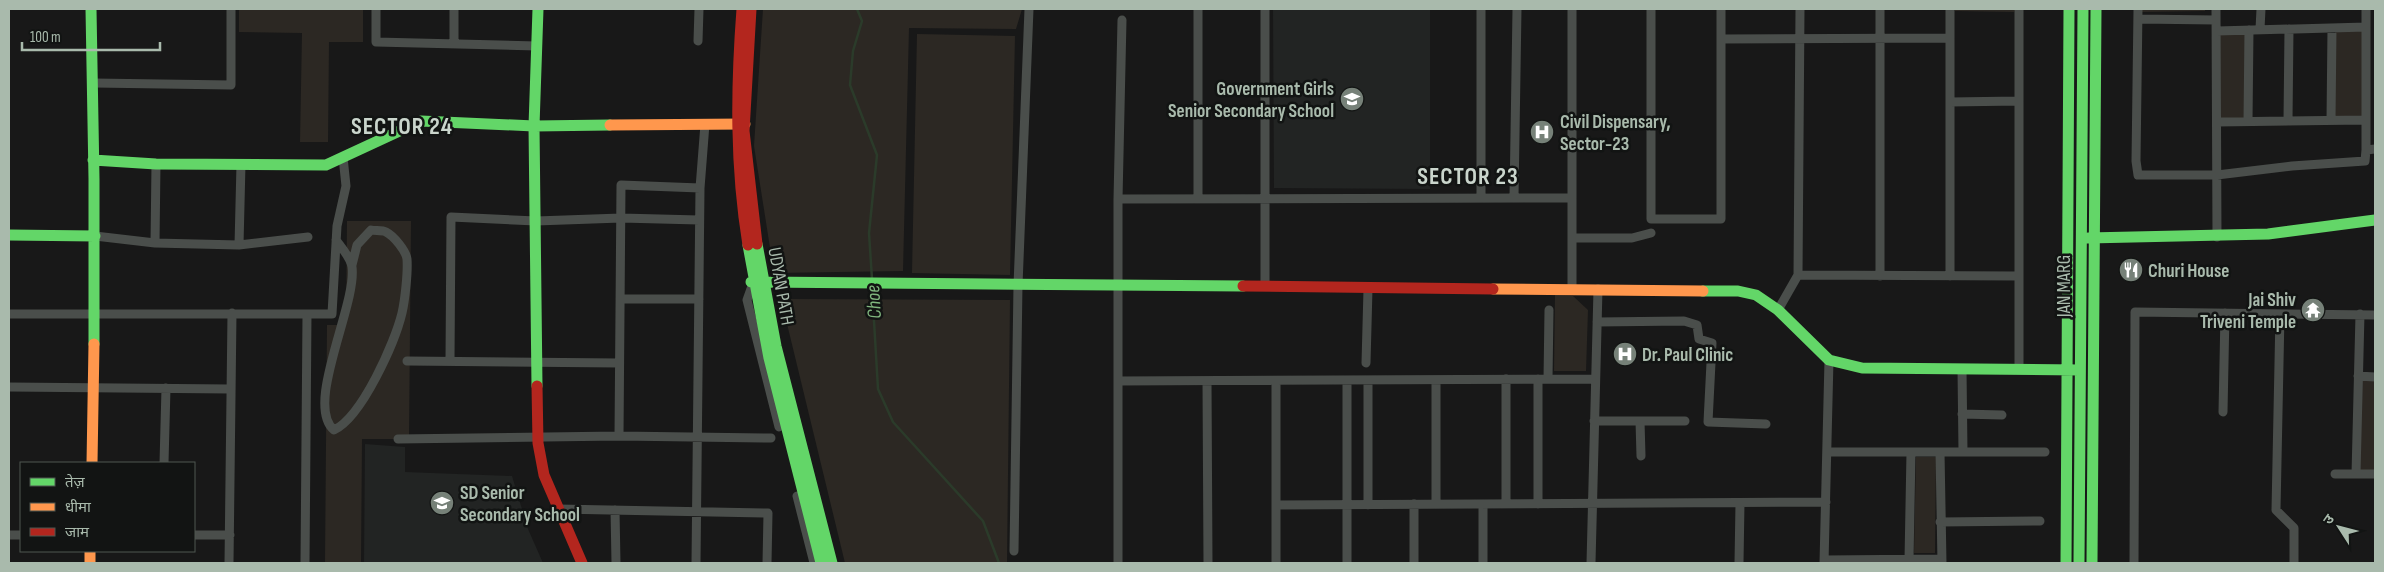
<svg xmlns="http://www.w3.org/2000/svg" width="2384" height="572" font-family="'Sofia Sans Condensed','Noto Sans Devanagari',sans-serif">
  <rect width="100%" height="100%" fill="#181818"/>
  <path fill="#222423" d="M 1273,9 L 1430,9 L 1430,189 L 1274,188 Z
    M 365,444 L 405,447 L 405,472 L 512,476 L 528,529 L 543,563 L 364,563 Z"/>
  <path fill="#2c2823" d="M 239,9 L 363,9 L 363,42 L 329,42 L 328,142 L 300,142 L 302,33 L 239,32 Z
    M 763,9 L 1022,9 L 1016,29 L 909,28 L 903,271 L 774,273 L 754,146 Z
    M 1955,9 L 2015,9 L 2014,12 L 1955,11 Z
    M 2142,9 L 2205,9 L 2205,11 L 2142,12 Z
    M 2335,31 L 2362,31 L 2362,117 L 2334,117 Z
    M 2215,33 L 2246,33 L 2246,118 L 2215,118 Z
    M 917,34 L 1015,36 L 1010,275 L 912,273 Z
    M 347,221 L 411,221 L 409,439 L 362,439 L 361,563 L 325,563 L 327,325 L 346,325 Z
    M 1555,295 L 1573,296 L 1588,310 L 1586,371 L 1554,371 Z
    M 781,299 L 1010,300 L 1007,563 L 845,563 Z
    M 2358,376 L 2375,377 L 2375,474 L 2356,474 Z
    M 1916,457 L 1936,457 L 1935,553 L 1914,553 Z"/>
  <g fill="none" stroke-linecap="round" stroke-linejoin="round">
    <path stroke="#2b3b2a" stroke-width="2.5" d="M 857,9 L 862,21 L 853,51 L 850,85 L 877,155 L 869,233 L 872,279
      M 872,287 L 878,389 L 893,422 L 983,521 L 999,563"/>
    <path stroke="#4a4e4b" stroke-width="9" d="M 376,9 L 376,42 L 537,46
      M 1198,9 L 1198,198
      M 1572,9 L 1572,290
      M 1651,9 L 1651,219 L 1721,219 L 1721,9
      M 1880,9 L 1880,276
      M 1950,9 L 1950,276
      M 2019,9 L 2019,369
      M 2138,9 L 2136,161 L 2138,175 L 2217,175 L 2292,166 L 2365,161 L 2366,150 L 2375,149
      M 2216,9 L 2217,237
      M 2366,9 L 2366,150
      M 2138,19 L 2216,20
      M 2260,29 L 2261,9
      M 2217,31 L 2366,27
      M 1721,39 L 1950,38
      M 698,41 L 699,9
      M 454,43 L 454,9
      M 94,83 L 231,85 L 231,9
      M 1950,102 L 2019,101
      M 2288,120 L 2289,29
      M 2331,120 L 2332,28
      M 2248,121 L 2249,30
      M 2217,122 L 2365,120
      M 156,164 L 155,243 L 239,245 L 241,164
      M 1481,197 L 1481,9
      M 1514,197 L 1517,9
      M 1118,199 L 1572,198
      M 95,236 L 155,243
      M 1572,238 L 1632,238 L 1651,233
      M 336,240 C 341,247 351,258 352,267 C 357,305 304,405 334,430 C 362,417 395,342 402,313 C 405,300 408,272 407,259 C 406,251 394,236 386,232 C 382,230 375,231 371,230 L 357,245 L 352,265
      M 239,245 L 308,237
      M 1798,275 L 2019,276
      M 752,286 L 747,300 L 779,427
      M 1265,286 L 1265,9
      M 620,299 L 699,299
      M 1778,310 L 1798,275 L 1800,9
      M 9,314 L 332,314 L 337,226 L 346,186 L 343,157
      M 2280,314 L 2276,510 L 2294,528 L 2294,563
      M 1597,322 L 1684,321 L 1697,325 L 1699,339 L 1712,343 L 1708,422 L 1766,424
      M 407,361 L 619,363
      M 450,361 L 451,217 L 536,221 L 621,218 L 699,220
      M 1366,363 L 1368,289
      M 1962,369 L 1963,452
      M 2358,376 L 2375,377
      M 1506,379 L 1506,504
      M 1538,379 L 1538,504
      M 1548,379 L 1549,310
      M 1368,380 L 1368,505
      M 1436,380 L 1436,504
      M 1118,381 L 1595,379
      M 1207,381 L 1208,563
      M 9,387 L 230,389
      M 2223,412 L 2225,313
      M 1962,414 L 2002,415
      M 1594,421 L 1685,421
      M 1640,421 L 1641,456
      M 619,436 L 621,185 L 700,188
      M 398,439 L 619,436 L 771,438
      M 1827,452 L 2045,452
      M 1940,452 L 1942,563
      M 164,463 L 166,388
      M 2335,474 L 2375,474
      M 2356,474 L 2360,314
      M 797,496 L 814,563
      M 1414,504 L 1414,563
      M 1483,504 L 1483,563
      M 1276,505 L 1826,502
      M 558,509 L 768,513 L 767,563
      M 615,510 L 616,563
      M 1940,522 L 2040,521
      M 9,535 L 21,535
      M 194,535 L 230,535
      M 1014,551 L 1018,285 L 1029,9
      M 1824,560 L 1942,559
      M 1909,560 L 1911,452
      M 229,563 L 232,313
      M 305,563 L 307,314
      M 696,563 L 700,188 L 705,124
      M 1118,563 L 1118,199 L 1122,20
      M 1276,563 L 1276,381
      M 1347,563 L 1347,380
      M 1591,563 L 1598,289
      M 1739,563 L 1740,503
      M 1824,563 L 1829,360
      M 2134,563 L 2135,312 L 2375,315"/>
    <path stroke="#63d668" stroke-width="11" d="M 91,9 L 94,179 L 94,344
      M 93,160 L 156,164 L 326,165 L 421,121 L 534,126 L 610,125
      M 9,235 L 95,236
      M 2088,238 L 2268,234 L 2375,220
      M 757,244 L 776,346 L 832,563
      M 748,245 L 769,358 L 821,563
      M 751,282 L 1243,286
      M 1703,291 L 1738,291 L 1756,295 L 1778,310 L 1829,360 L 1862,368 L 2080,370
      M 537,386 L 534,126 L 538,9
      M 2066,563 L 2069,9
      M 2079,563 L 2083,9
      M 2092,563 L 2096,9"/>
    <path stroke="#ff974d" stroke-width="11" d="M 610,125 L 745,124
      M 1493,289 L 1703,291
      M 92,463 L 94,344
      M 90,551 L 90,563"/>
    <path stroke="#b3261e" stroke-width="11" d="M 742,9 C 736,88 735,166 748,245
      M 751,9 L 744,131 L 757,244
      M 1243,286 L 1493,289
      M 537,386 L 538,443 L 544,475 L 582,563"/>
  </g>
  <defs>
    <g id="school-disc" transform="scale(1.25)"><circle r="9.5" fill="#768178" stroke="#121413"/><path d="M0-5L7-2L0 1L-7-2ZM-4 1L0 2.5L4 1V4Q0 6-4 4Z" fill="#fff"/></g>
    <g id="hospital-disc" transform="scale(1.25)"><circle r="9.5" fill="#768178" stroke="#121413"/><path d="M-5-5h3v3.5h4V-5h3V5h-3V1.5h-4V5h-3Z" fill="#fff"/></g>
    <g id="restaurant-disc" transform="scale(1.25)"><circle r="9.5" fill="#768178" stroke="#121413"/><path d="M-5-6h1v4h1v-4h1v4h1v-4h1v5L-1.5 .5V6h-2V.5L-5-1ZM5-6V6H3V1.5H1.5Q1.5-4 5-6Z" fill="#fff"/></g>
    <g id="temple-disc" transform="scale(1.25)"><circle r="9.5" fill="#768178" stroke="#121413"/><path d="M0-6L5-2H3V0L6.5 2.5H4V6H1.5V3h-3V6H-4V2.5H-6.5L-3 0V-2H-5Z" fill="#fff"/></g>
  </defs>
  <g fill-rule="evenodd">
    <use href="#school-disc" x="1352" y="99"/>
    <use href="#hospital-disc" x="1542" y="132"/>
    <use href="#restaurant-disc" x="2131" y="270"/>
    <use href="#temple-disc" x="2313" y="310"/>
    <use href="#hospital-disc" x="1625" y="354"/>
    <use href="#school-disc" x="442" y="503"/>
  </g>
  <g text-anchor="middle" stroke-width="5" stroke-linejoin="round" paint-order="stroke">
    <g font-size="19" font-weight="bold" fill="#a9baac" stroke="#121413" text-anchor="start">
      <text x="1334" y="95" text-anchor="end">Government Girls<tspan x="1334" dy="22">Senior Secondary School</tspan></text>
      <text x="1560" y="128">Civil Dispensary,<tspan x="1560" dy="22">Sector-23</tspan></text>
      <text x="2148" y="277">Churi House</text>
      <text x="2296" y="306" text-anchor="end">Jai Shiv<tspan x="2296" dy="22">Triveni Temple</tspan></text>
      <text x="1642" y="361">Dr. Paul Clinic</text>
      <text x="460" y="499">SD Senior<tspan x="460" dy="22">Secondary School</tspan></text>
    </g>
    <g font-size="19" fill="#a9baac" stroke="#121413">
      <text transform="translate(782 286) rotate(80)" y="7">UDYAN PATH</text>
      <text transform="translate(2063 286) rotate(-90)" y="7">JAN MARG</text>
    </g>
    <g font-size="20" font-style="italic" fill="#80b67e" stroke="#121413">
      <text transform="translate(873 302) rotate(-93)" y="7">Choe</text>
    </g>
    <g font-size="24" font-weight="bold" letter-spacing="1" fill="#cad5cc" stroke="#121413">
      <text x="402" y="134">SECTOR 24</text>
      <text x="1468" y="184">SECTOR 23</text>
    </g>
  </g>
  <rect width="2384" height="572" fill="none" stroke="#a9baac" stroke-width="20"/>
  <rect x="20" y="462" width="175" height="90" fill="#121413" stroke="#4e5650"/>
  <rect x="30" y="478" width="25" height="8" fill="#63d668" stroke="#4e5650"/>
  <text x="65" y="487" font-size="15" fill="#a9baac">तेज़</text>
  <rect x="30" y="503" width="25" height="8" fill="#ff974d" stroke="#4e5650"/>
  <text x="65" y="512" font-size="15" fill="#a9baac">धीमा</text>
  <rect x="30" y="528" width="25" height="8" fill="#b3261e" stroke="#4e5650"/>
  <text x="65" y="537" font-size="15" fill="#a9baac">जाम</text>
  <g transform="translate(2339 527) rotate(306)" stroke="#121413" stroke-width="4" paint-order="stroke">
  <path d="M0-4L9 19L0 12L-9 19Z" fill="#a9baac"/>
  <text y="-8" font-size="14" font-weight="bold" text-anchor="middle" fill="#a9baac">उ</text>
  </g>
  <path d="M22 42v8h138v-8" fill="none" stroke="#a9baac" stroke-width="2.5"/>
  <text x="30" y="42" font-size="15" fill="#a9baac" stroke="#121413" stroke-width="4" paint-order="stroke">100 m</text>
</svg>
